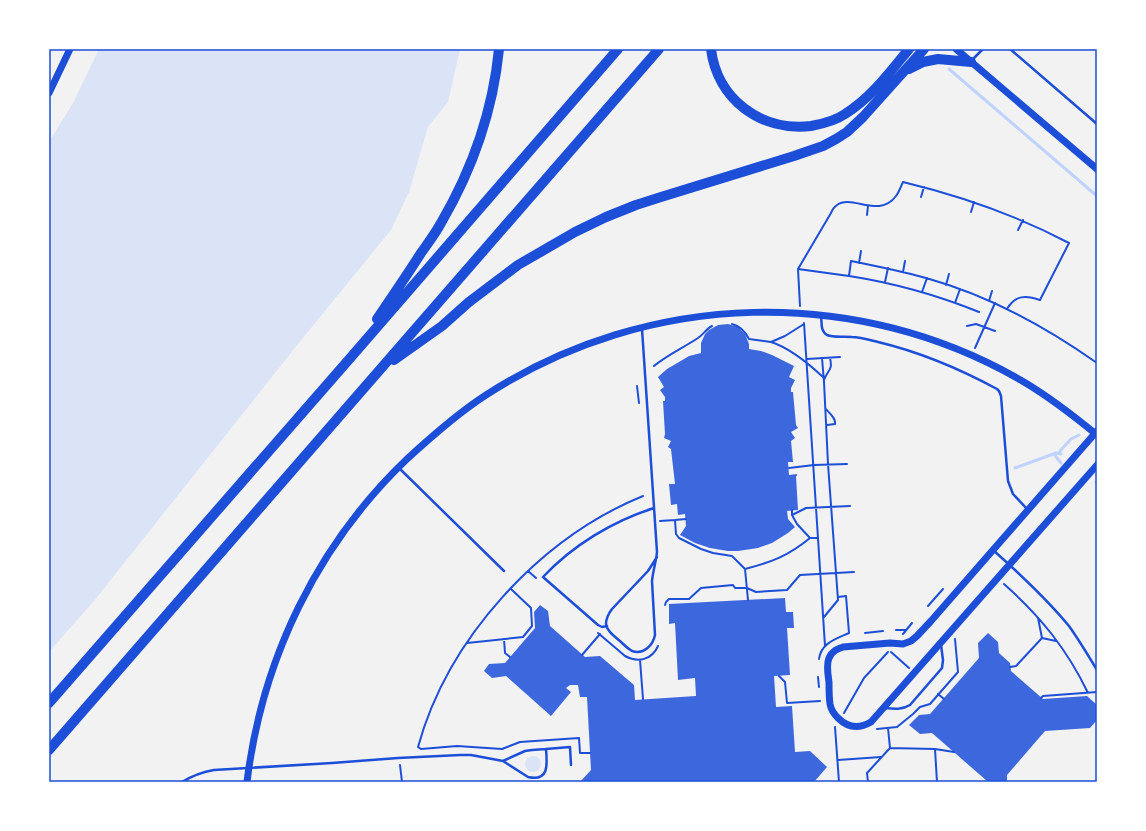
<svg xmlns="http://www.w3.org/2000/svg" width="1146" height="831" font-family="'Varela Round',sans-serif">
  <rect width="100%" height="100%" fill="#f2f2f2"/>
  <path fill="#dbe4f7" d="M 99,49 L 460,49 L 448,102 L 428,127 L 409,192 L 391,230 L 294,349 L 94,601 L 49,652 L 49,142 L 73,103 Z
    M525 764a8 8 0 1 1 16 0a8 8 0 1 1-16 0Z"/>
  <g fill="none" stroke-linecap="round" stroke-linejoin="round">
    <path stroke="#bfd3fe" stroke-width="3" d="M 949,69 L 1097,196
      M 1060,453 L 1060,451 L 1071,439 L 1079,435
      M 1054,454 L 1061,463
      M 1015,468 L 1056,453 L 1061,454
      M 1096,482 L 1097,482"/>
  </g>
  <path fill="#3d67dc" d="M 728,324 L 738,327 L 745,334 L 749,344 L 749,349 L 761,351 L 772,355 L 794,366 L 789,377 L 795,380 L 791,388 L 791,392 L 793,392 L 796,425 L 798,428 L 791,432 L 795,438 L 791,441 L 793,462 L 788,462 L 789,475 L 797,474 L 797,476 L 796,476 L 798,510 L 787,511 L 788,519 L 795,527 L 788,533 L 772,543 L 758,548 L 738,551 L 728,551 L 710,548 L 695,543 L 680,535 L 686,526 L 685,514 L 678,515 L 677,504 L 671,505 L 669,484 L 675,484 L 671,449 L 668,447 L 671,441 L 664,438 L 665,434 L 663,401 L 665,401 L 665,397 L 660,390 L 664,387 L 658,377 L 667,369 L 679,362 L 689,356 L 701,353 L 701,343 L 705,334 L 709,330 L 718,325 Z
    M 785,598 L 786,612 L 793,612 L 794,628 L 787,628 L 790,675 L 774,676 L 776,707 L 792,706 L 795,752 L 810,751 L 827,767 L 814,782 L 580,782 L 591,770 L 587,697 L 580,697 L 578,685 L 570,685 L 566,688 L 571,692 L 551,716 L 506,676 L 492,678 L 484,671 L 489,664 L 505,663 L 535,628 L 534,612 L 540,605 L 548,611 L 550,626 L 585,657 L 600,656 L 634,685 L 635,700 L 696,696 L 695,678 L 678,680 L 675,623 L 669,624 L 669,604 Z
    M 988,633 L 998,642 L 999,653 L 1010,663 L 1011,671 L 1043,699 L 1087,696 L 1097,705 L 1097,720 L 1090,728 L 1045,731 L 1007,775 L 1007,782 L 986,782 L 987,781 L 932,733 L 920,734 L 909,725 L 919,715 L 930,714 L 979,658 L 978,643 Z"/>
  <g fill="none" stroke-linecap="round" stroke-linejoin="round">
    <path stroke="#1d4ed8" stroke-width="2" d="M 921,197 L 924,187
      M 971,212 L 974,202
      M 867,215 L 868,206
      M 1018,230 L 1023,220
      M 859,263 L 861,251
      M 798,269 L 831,213 C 832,210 834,207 837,205 C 852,194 879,219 896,196 C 899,192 901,186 903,182 C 961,196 1016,215 1069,243 L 1040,300 C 1026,295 1015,295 1007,309
      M 903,272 L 905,261
      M 849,276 C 894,283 937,295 979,312
      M 885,282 L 888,268
      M 946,285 L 949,274
      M 922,292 L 927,278
      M 989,301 L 992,291
      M 955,303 L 960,289
      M 800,306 L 798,269 L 849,276 L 851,261 C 876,266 901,271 926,278 C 987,295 1045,326 1097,363
      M 804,323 L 825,646
      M 732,324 C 740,326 745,331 749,339 C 756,340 764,341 771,342 C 790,348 809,364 823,377
      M 967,326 L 976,324 L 995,331
      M 771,342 L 785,336 L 804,324
      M 975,348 L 995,303
      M 822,358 L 824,382 L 828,464 L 838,600 L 824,617
      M 807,359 L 840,357
      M 654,366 C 667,355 683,348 698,338 C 703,335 706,329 712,326
      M 824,380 C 828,369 833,371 830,358
      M 637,386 L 639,403
      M 826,409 C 830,414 836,418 835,424 L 827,425
      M 789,468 L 814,465 L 847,464
      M 792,510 L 792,515 L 806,508 L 850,506
      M 792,515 L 797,524 L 810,538 L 818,538
      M 686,519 L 675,520 L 676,534 L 679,538 L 701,549 L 713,553 L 732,556 L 745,569
      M 660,521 L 675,520
      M 528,571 L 536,578
      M 1004,584 C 1040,616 1067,649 1088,693
      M 748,600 L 745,569 C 772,562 788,556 810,538
      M 665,605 L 666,602 L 669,599 L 689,599 L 701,588 L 733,585 L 735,588 L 747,588 L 756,592 L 787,590 L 800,575 L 854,572
      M 928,606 L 943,589
      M 896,630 L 906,630
      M 598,633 L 625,656 C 638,663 652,660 658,646
      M 865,633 L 883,631
      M 903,634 L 912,623
      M 1042,638 L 1056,641
      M 504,639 L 505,653 L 510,657
      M 467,643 L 523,637 L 532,626 L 531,608 L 511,589
      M 891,652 L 909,668
      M 582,655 L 600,634
      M 819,659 C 821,643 836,639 849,633 L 846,596 L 838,597
      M 640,660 L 643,699
      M 1010,667 L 1016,666 L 1042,638 L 1038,618
      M 779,676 L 785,682 L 787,703 L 820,701
      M 818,677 L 819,687
      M 938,694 L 944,699
      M 1041,698 L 1043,696 L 1097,692
      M 844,713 L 864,678 L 888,652
      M 835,727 L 839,782
      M 888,728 L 890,748 L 935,749 L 937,782
      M 877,729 L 897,727 L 913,714 L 920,707 L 930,704 L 958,672 L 955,639
      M 935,749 L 954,752
      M 590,753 L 580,753 L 579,738 L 520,742 L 502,749 L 457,746 L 421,749 L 418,747 C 448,638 540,538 643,496
      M 838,760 L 881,757
      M 400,765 L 402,782
      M 868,782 L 867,773 L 890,748"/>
    <path stroke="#1d4ed8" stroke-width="2.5" d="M 1010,49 L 1097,124
      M 972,60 L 983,49
      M 821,315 C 822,322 820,331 827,335 C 834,338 844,336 852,337 C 860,337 870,340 878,342 C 920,352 960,369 997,389 L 999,391 L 1001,396 L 1008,481 L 1013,494 L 1028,510
      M 642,329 L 657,552 C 656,562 653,571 652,581 L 655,635 C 653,645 644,655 632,651 C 627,648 624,645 620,641 C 614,636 607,631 606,624 C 606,618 609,613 612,609 L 648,571 L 657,557
      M 399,468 L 504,571
      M 993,550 C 1020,574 1046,598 1069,626 C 1079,640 1088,655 1097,670
      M 607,626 L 602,627 L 598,625 L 543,577 C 573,545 613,521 654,508
      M 884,708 C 894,709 902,710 910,705 L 942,668 L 943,660 L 941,645
      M 546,749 L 570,747 L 571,765
      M 182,782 C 192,776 202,772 214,770 L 332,763 L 398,758 L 460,755 L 471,755 L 503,761 L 528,777 C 550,782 547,763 546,749 L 532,750 L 525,751 L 503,761"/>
    <path stroke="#1d4ed8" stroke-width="7" d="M 1097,431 L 931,621 L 917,636 L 911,641 L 903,644 L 890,643 L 843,647 C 837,649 832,651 829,658 C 826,665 828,675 829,682 C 829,690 829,697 830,704 C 831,710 834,714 838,718 C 848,728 859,729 871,722 L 1097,465
      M 247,782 C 262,659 317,545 407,459 C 432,436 458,413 486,395 C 648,290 857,284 1024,382 C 1049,397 1074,416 1097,435"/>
    <path stroke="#1d4ed8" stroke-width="7" d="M 956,49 L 1097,169
      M 49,93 L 70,49"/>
    <path stroke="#1d4ed8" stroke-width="10" d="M 711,49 C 717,99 761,132 811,126 C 822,124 835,121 845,114 C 871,98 890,72 909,49
      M 909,69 L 923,62 L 938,59 L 971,62
      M 377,319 C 392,297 407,275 421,253 C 428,243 435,234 441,223 C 472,170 493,110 499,49
      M 394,360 L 442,326 L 469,302 L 518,265 L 575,232 L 606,217 L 636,205 L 661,197 L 794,156 L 823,146 L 836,139 L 847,132 L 863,117 L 924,49
      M 49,703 L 352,356 L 618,49
      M 49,750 L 659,49"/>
  </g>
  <rect width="1146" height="831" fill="none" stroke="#ffffff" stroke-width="100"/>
  <rect x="50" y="50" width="1046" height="731" fill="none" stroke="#1d4ed8" stroke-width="1.5"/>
</svg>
